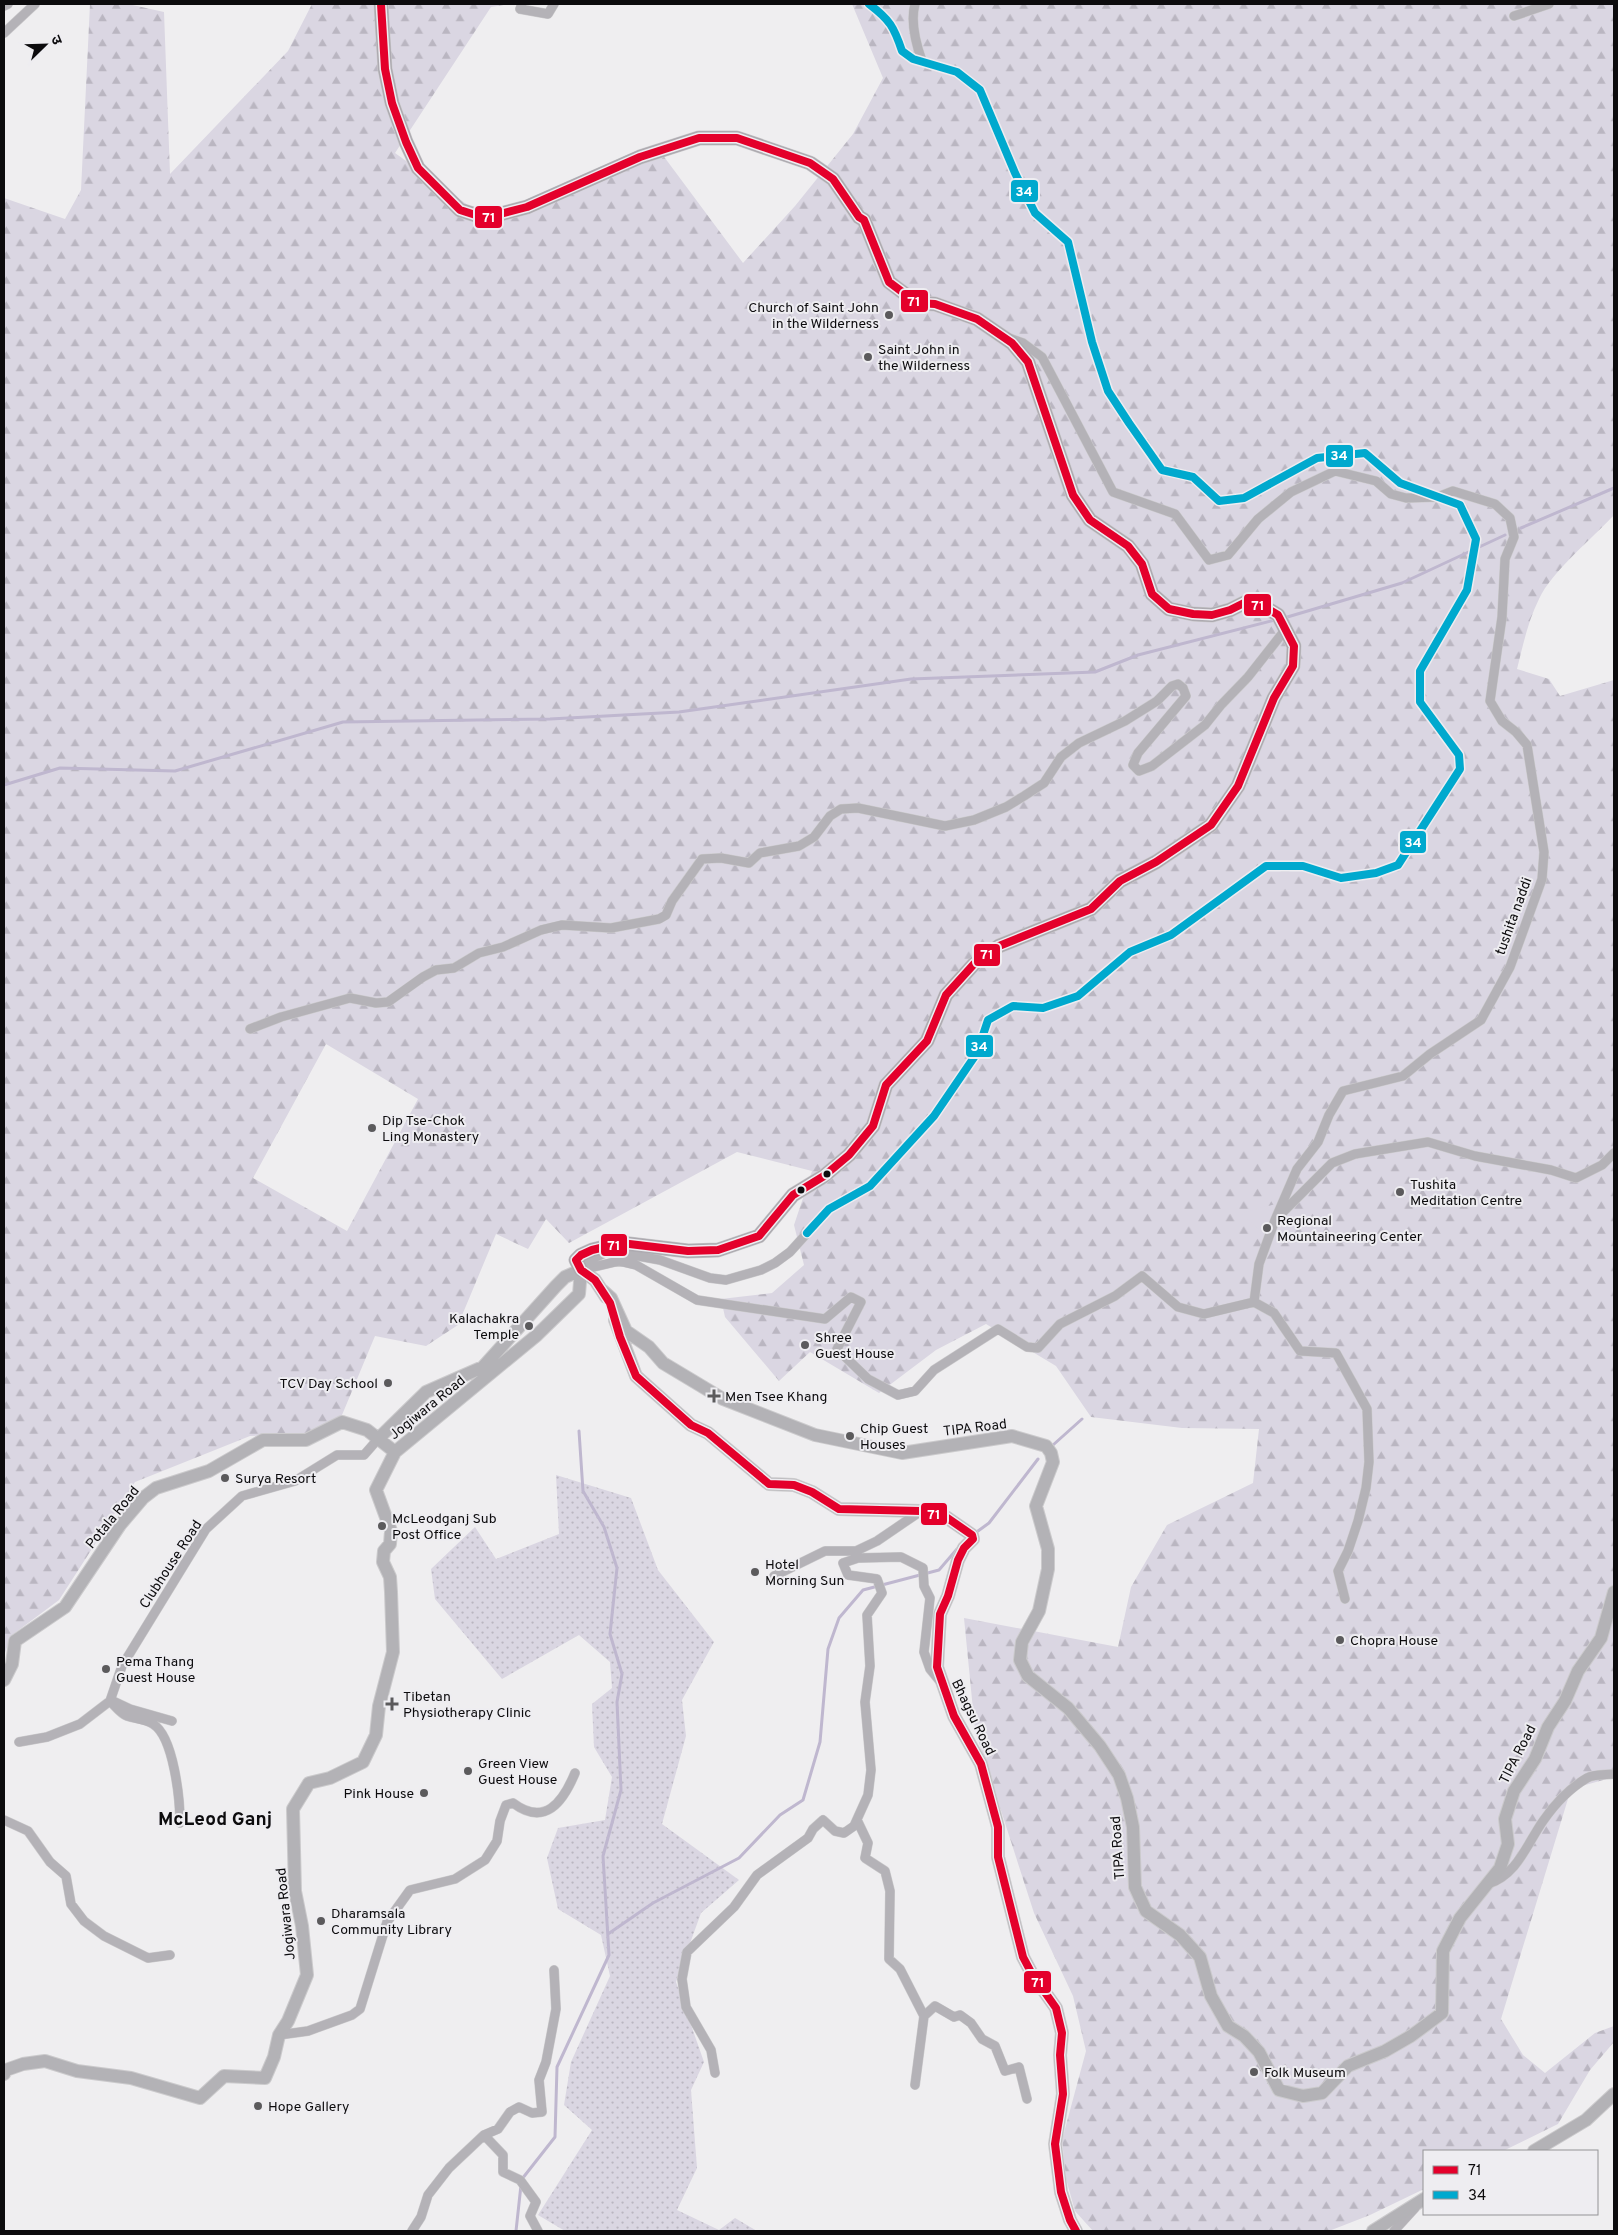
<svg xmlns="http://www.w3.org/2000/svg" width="1618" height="2235" font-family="Overpass,'Noto Sans Devanagari',sans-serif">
  <defs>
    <pattern id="grass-dots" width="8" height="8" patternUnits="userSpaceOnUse" patternTransform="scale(1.25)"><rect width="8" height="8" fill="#dad6e2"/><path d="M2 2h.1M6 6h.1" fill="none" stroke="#bab6c1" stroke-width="1.8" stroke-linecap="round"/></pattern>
    <pattern id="forest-firs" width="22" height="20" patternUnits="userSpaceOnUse" patternTransform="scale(1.25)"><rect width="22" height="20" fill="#dad6e2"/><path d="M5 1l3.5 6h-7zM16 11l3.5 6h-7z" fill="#bab6c1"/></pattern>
  </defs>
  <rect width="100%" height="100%" fill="#efeef0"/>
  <path fill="url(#grass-dots)" d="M 556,1475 L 631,1498 L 658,1570 L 714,1642 L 682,1700 L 686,1736 L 662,1824 L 739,1880 L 701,1913 L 676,1982 L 704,2062 L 691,2090 L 697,2168 L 677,2210 L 719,2230 L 735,2218 L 757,2231 L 565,2231 L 538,2215 L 592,2130 L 564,2105 L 571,2062 L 610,1976 L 601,1935 L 558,1909 L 547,1858 L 558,1828 L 605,1820 L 612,1777 L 594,1747 L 592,1704 L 612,1688 L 610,1662 L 579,1635 L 502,1679 L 435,1599 L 431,1569 L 475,1527 L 496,1559 L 559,1534 Z"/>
  <path fill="url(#forest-firs)" fill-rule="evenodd" d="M 90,4 L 128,4 L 164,12 L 170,174 L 288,51 L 312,4 L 510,4 L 491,7 L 395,153 L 476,211 L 517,217 L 662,154 L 743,263 L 795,206 L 853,134 L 883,78 L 852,4 L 1614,4 L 1614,515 C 1592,539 1552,571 1539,599 C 1528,621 1523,645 1517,669 L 1549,679 L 1560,696 L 1614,680 L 1614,1777 L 1571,1789 L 1501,2019 L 1523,2055 L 1545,2073 L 1595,2033 L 1614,2026 L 1614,2042 L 1590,2070 L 1558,2124 L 1503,2151 L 1424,2151 L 1424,2189 L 1370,2215 L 1329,2231 L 1093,2231 L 1075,2211 L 1066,2179 L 1062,2140 L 1086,2051 L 1073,1996 L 1034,1913 L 975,1730 L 964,1618 L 1118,1647 L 1131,1587 L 1167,1525 L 1253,1483 L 1259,1429 L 1182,1428 L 1091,1417 L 1056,1366 L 986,1324 L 936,1350 L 879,1393 L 810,1352 L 779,1381 L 725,1317 L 721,1299 L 772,1293 L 804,1265 L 794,1225 L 812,1171 L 737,1152 L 569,1243 L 546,1219 L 528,1249 L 496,1234 L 458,1325 L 426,1346 L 375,1336 L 342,1415 L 306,1433 L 250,1436 L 135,1482 L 59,1600 L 12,1635 L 4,1655 L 4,198 L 65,219 L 81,190 ZM 326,1044 L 418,1099 L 347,1231 L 253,1178 Z"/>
  <path fill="#dad6e2" d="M 1280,1203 L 1274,1244 L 1241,1213 Z"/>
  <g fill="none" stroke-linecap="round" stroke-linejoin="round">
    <path stroke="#bfb7cf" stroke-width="3" d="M 1521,528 L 1614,488
      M 1284,618 L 1402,583 L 1505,535
      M 4,785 L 60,768 L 175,771 L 343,722 L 550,719 L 679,712 L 911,679 L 1095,672 L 1138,655 L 1275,620
      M 1053,1445 L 1082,1419
      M 978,1531 L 989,1523 L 1038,1459
      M 608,1934 L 653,1903 L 739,1858 L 780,1815 L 803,1800 L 820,1742 L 828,1649 L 839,1618 L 863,1590 L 939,1570 L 957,1549
      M 522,2179 L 555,2137 L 557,2067 L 609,1955 L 603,1856 L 621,1790 L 617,1702 L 622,1674 L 610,1634 L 617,1568 L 604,1527 L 583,1491 L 579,1431
      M 516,2231 L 521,2185"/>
    <g stroke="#cbcacc" stroke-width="10">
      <path id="street" d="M 522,4 L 520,9 L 548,14 L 554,4
        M 869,4 C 890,20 894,27 902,51 L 913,59 L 957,72 L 980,90 L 1015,173 L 1035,213 L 1068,242 L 1092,342 L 1108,391 L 1129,423 L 1162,470 L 1193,477 L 1219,501 L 1244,498 L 1317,458 L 1365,453 L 1400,483 L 1460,505 L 1476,539 L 1467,590 L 1420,671 L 1420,702 L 1459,755 L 1460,769 L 1398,865 L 1376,873 L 1341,878 L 1303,866 L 1266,866 L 1171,935 L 1130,952 L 1078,996 L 1043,1008 L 1013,1006 L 988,1020 L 977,1053 L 934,1116 L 870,1186 L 829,1209 L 790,1252 L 775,1263 L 761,1270 L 726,1280 L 710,1278 L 660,1260 L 622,1253 L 605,1253 L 581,1264 L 581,1270 L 619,1261 L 636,1265 L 697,1300 L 825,1319 L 851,1297 L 861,1302 L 837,1349 L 868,1379 L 898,1395 L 915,1391 L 934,1370 L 998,1329 L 1027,1347 L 1038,1348 L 1060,1324 L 1115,1296 L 1142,1276 L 1178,1307 L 1204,1314 L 1254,1302
        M 915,4 C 910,22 916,44 922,61
        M 4,6 L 8,4
        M 1514,16 L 1549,4
        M 4,33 L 35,4
        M 1009,338 L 1023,343 L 1042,357 L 1113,492 L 1175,514 L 1209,560 L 1228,555 L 1258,519 L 1291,492 L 1335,471 L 1376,481 L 1391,494 L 1406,498 L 1438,497 L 1453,491 L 1495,504 L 1510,518 L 1514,537 L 1505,559 L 1502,617 L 1490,701 L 1502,721 L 1516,732 L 1527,745 L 1544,852 L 1542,879 L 1510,967 L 1481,1020 L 1430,1054 L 1403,1076 L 1343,1091 L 1329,1115 L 1318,1142 L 1297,1169 L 1275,1220
        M 250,1029 L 281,1017 L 350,998 L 376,1003 L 388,1002 L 423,977 L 436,970 L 454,968 L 479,953 L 503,947 L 541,930 L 562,925 L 611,928 L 659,919 L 666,915 L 672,901 L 702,859 L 721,858 L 749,863 L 760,853 L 799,846 L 814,837 L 830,816 L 841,809 L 858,808 L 945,826 L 974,820 L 1006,807 L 1024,796 L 1044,783 L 1061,757 L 1079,743 L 1125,721 L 1157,701 L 1172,686 L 1178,684 L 1183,688 L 1186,696 L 1138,753 L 1133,765 L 1139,771 L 1152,766 L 1205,725 L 1221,705 L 1248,677 L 1285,630
        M 1254,1302 L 1259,1264 L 1275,1220 L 1332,1163 L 1355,1154 L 1428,1142 L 1475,1156 L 1551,1170 L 1576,1178 L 1602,1165 L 1614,1153
        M 1254,1302 L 1274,1313 L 1300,1351 L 1336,1353 L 1367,1409 L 1369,1462 L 1366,1488 L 1358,1521 L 1348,1551 L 1338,1571 L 1345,1599
        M 774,1576 L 825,1551 L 856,1551 L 877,1541 L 921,1511
        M 110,1701 C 115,1706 121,1714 127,1716 C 136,1719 145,1719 153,1724 C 174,1737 180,1800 180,1823
        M 113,1701 L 130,1709 L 172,1721
        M 19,1742 L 47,1737 L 80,1724 L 110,1701 L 122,1666 L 206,1529 L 242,1496 L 295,1481 L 337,1455 L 364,1455 L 378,1439
        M 4,1820 L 28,1831 L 50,1862 L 66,1876 L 71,1904 L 84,1921 L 104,1936 L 148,1958 L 170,1955
        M 857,1820 L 868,1843 L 865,1858 L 885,1871 L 890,1891 L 889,1959 L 900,1969 L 924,2016 L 935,2006 L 954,2017 L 960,2015 L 971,2023 L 982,2039 L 995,2046 L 1005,2071 L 1019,2067 L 1027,2099
        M 1488,1884 C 1517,1875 1527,1844 1543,1821 C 1554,1805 1570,1788 1587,1778 C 1594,1774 1606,1775 1614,1774
        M 279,2035 L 308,2031 L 352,2015 L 360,2009 L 387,1922 L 410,1890 L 455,1879 L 485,1860 L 497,1841 L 500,1821 L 506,1805 L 513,1803 C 545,1827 563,1802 575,1773
        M 715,2073 L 711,2050 L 686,2007 L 682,1979 L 687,1952 L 734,1907 L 757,1875 L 808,1838 L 813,1829 L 823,1820 L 835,1831 L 844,1833 L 854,1826 L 868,1795 L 871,1770 L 865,1702 L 870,1666 L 867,1615 L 882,1593 L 877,1579 L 848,1575 L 843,1563 L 858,1558 L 901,1557 L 923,1568 L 924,1586 L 930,1598 L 924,1652 L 930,1669 L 939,1680
        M 915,2085 L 924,2016
        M 484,2135 L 503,2155 L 503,2172 L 520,2180 L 536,2202 L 530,2216 L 538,2231
        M 412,2231 L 421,2217 L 428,2195 L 449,2168 L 484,2135 L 498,2129 L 510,2112 L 519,2107 L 532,2113 L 542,2112 L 539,2080 L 546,2062 L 556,2009 L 554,1970
        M 1394,2231 L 1415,2208"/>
    </g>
    <g stroke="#cbcacc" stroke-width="14">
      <path id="secondary" d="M 581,1270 L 595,1280 L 606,1297
        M 602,1290 L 611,1298 L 626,1331 L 649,1347 L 663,1363 L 723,1399 L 815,1435 L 902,1453 L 1012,1436 L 1046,1446 L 1051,1453 L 1053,1462 L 1036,1506 L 1048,1549 L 1048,1569 L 1039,1611 L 1022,1642 L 1020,1660 L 1028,1676 L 1068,1708 L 1100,1746 L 1119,1775 L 1127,1798 L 1133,1827 L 1135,1887 L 1146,1911 L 1180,1935 L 1200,1957 L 1211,1996 L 1228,2026 L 1244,2036 L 1259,2052 L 1279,2090 L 1303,2096 L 1322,2093 L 1348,2066 L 1385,2051 L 1411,2036 L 1442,2013 L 1443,1951 L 1460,1918 L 1500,1868 L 1508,1844 L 1505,1819 L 1514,1791 L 1535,1759 L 1548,1727 L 1565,1701 L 1578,1671 L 1601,1638 L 1614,1592
        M 615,1320 L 636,1376 L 691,1425 L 708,1433 L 769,1484 L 794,1485 L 812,1492 L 839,1509 L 921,1511 L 946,1517 L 972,1535 L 973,1539 L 964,1548 L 958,1560 L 948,1596 L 940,1614 L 937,1667 L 954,1716 L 981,1764 L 998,1827 L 998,1857 L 1023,1957 L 1032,1974 L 1056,2008 L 1062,2033 L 1060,2055 L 1063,2094 L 1055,2144 L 1061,2192 L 1070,2220 L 1076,2231
        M 378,1439 L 426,1392 L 483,1367 L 556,1286 L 565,1277 L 581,1270
        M 4,1680 L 12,1664 L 15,1641 L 65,1607 L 120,1525 L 143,1498 L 156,1488 L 209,1471 L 263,1440 L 306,1440 L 342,1422 L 367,1430 L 395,1452
        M 4,2074 L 6,2070 L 23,2064 L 45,2061 L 77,2071 L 131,2078 L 200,2098 L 224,2076 L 265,2078 L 274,2057 L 279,2035 L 288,2021 L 307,1975 L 302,1926 L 295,1891 L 293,1809 L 309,1783 L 330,1778 L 363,1762 L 376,1735 L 379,1706 L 393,1652 L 391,1592 L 390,1577 L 383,1562 L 384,1551 L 390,1544 L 391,1531 L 376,1490 L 395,1452 L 537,1335 L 579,1294 L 581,1270
        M 1534,2151 L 1586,2120 L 1614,2094
        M 1373,2231 L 1424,2199"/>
    </g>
    <g stroke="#cbcacc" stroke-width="15">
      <path id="primary" d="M 381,4 L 385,69 L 392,103 L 406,142 L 418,168 L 460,210 L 485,218 L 527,207 L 640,157 L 699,138 L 737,138 L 810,163 L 833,179 L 859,217 L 864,220 L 889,282 L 917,303 L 935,304 L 977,319 L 1012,343 L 1028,362 L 1073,495 L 1090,520 L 1128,546 L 1142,564 L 1152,594 L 1169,609 L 1193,614 L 1212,615 L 1230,610 L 1246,602 L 1263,606 L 1278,615 L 1294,646 L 1293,666 L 1274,698 L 1238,786 L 1211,825 L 1156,862 L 1120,881 L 1091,909 L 999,946 L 974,964 L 946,995 L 927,1041 L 886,1085 L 873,1126 L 849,1155 L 824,1176 L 793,1195 L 759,1236 L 718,1250 L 688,1251 L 621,1243 L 592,1250 L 581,1255 L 576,1260 L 581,1270"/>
    </g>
    <use href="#street" stroke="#b4b2b7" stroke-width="9"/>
    <use href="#secondary" stroke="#b3b2b6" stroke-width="12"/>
    <use href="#primary" stroke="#adaab0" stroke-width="14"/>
    <g stroke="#eeedf1" stroke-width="11">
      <path id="bus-1" d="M 381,4 L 385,69 L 392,103 L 406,142 L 418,168 L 460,210 L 485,218 L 527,207 L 640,157 L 699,138 L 737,138 L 810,163 L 833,179 L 859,217 L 864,220 L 889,282 L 917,303 L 935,304 L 977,319 L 1012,343 L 1028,362 L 1073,495 L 1090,520 L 1128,546 L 1142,564 L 1152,594 L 1169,609 L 1193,614 L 1212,615 L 1230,610 L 1246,602 L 1263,606 L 1278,615 L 1294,646 L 1293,666 L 1274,698 L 1238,786 L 1211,825 L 1156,862 L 1120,881 L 1091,909 L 999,946 L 974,964 L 946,995 L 927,1041 L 886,1085 L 873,1126 L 849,1155 L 824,1176 L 793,1195 L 759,1236 L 718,1250 L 688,1251 L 621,1243 L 592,1250 L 581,1255 L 576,1260 L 581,1270 L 595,1280 L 610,1303 L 620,1337 L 636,1376 L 691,1425 L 708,1433 L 769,1484 L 794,1485 L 812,1492 L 839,1509 L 921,1511 L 946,1517 L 972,1535 L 973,1539 L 964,1548 L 958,1560 L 948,1596 L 940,1614 L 937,1667 L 954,1716 L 981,1764 L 998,1827 L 998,1857 L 1023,1957 L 1032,1974 L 1056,2008 L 1062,2033 L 1060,2055 L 1063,2094 L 1055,2144 L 1061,2192 L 1070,2220 L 1076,2231"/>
    </g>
    <g stroke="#eeedf1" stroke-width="11">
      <path id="bus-2" d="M 807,1233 L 829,1209 L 870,1186 L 934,1116 L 977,1053 L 988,1020 L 1013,1006 L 1043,1008 L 1078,996 L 1130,952 L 1171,935 L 1266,866 L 1303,866 L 1341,878 L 1376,873 L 1398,865 L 1460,769 L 1459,755 L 1420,702 L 1420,671 L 1467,590 L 1476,539 L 1460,505 L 1400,483 L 1365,453 L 1317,458 L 1244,498 L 1219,501 L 1193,477 L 1162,470 L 1129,423 L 1108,391 L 1092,342 L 1068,242 L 1035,213 L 1015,173 L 980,90 L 957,72 L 913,59 L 902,51 C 894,27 890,20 869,4"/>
    </g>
    <use href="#bus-1" stroke="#e4002b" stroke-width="8"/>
    <use href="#bus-2" stroke="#00a9ce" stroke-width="8"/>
  </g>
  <g fill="#5b5a5c" stroke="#eeedf1" stroke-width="2">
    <circle cx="889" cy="315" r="5"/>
    <circle cx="868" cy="357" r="5"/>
    <circle cx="372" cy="1128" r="5"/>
    <circle cx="1400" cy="1192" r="5"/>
    <circle cx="1267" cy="1228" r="5"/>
    <circle cx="529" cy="1326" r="5"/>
    <circle cx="805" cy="1345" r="5"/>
    <circle cx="388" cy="1383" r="5"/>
    <path d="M711.5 1388.5h5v5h5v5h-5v5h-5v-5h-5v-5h5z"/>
    <circle cx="850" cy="1436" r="5"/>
    <circle cx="225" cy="1478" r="5"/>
    <circle cx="382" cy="1526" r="5"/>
    <circle cx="755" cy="1572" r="5"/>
    <circle cx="1340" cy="1640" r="5"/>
    <circle cx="106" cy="1669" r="5"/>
    <path d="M389.5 1696.5h5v5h5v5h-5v5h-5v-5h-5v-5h5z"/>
    <circle cx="468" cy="1771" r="5"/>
    <circle cx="424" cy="1793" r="5"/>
    <circle cx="321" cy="1921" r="5"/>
    <circle cx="1254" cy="2072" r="5"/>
    <circle cx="258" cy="2106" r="5"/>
  </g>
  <g fill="#0c0b0d" stroke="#eeedf1" stroke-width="2">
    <circle cx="827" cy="1174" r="4.5"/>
    <circle cx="801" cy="1190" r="4.5"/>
  </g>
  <g text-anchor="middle" stroke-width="4" stroke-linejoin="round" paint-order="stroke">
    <g font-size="14" fill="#0c0b0d" stroke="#eeedf1" text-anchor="start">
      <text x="879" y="312" text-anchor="end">Church of Saint John<tspan x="879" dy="16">in the Wilderness</tspan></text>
      <text x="878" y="354">Saint John in<tspan x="878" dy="16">the Wilderness</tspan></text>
      <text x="382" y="1125">Dip Tse-Chok<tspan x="382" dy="16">Ling Monastery</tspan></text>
      <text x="1410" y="1189">Tushita<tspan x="1410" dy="16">Meditation Centre</tspan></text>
      <text x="1277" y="1225">Regional<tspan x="1277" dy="16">Mountaineering Center</tspan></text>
      <text x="519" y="1323" text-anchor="end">Kalachakra<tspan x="519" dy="16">Temple</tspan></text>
      <text x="815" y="1342">Shree<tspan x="815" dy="16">Guest House</tspan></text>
      <text x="378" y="1388" text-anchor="end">TCV Day School</text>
      <text x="725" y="1401">Men Tsee Khang</text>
      <text x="860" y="1433">Chip Guest<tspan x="860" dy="16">Houses</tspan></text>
      <text x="235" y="1483">Surya Resort</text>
      <text x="392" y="1523">McLeodganj Sub<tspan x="392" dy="16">Post Office</tspan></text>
      <text x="765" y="1569">Hotel<tspan x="765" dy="16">Morning Sun</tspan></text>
      <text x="1350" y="1645">Chopra House</text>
      <text x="116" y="1666">Pema Thang<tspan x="116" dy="16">Guest House</tspan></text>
      <text x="403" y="1701">Tibetan<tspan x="403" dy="16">Physiotherapy Clinic</tspan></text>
      <text x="478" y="1768">Green View<tspan x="478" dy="16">Guest House</tspan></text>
      <text x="414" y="1798" text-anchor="end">Pink House</text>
      <text x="331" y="1918">Dharamsala<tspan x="331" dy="16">Community Library</tspan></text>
      <text x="1264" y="2077">Folk Museum</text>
      <text x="268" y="2111">Hope Gallery</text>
    </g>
    <g font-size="14" fill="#0c0b0d" stroke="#eeedf1">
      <text transform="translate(1513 916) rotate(-70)" y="5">tushita naddi</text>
      <text transform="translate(427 1407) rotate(-39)" y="5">Jogiwara Road</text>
      <text transform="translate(975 1427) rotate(-7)" y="5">TIPA Road</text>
      <text transform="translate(112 1517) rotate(-51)" y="5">Potala Road</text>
      <text transform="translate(170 1564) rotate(-57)" y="5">Clubhouse Road</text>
      <text transform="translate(974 1717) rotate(64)" y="5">Bhagsu Road</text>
      <text transform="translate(1517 1754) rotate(-63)" y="5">TIPA Road</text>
      <text transform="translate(1117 1848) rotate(-94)" y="5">TIPA Road</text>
      <text transform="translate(285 1914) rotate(-96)" y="5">Jogiwara Road</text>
    </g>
    <g font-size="19" font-weight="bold" fill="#0c0b0d" stroke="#eeedf1">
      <text x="215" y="1825">McLeod Ganj</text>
    </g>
  </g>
  <g stroke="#eeedf1" stroke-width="2">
    <rect x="1010" y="179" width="29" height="24" rx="5" fill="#00a9ce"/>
    <rect x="474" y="205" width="29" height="24" rx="5" fill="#e4002b"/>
    <rect x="900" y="289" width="29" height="24" rx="5" fill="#e4002b"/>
    <rect x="1325" y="444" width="29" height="24" rx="5" fill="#00a9ce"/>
    <rect x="1243" y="593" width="29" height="24" rx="5" fill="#e4002b"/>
    <rect x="1399" y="830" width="28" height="24" rx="5" fill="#00a9ce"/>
    <rect x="973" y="943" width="28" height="24" rx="5" fill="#e4002b"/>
    <rect x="965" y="1034" width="29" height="24" rx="5" fill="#00a9ce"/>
    <rect x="600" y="1233" width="28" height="24" rx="5" fill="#e4002b"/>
    <rect x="920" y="1502" width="28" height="24" rx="5" fill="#e4002b"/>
    <rect x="1023" y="1970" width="29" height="24" rx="5" fill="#e4002b"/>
  </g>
  <g font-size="14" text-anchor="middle" font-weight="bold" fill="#fff">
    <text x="1024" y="196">34</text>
    <text x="489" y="222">71</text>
    <text x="914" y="306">71</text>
    <text x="1339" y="460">34</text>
    <text x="1258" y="610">71</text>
    <text x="1413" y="847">34</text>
    <text x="987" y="959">71</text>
    <text x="979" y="1051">34</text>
    <text x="614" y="1250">71</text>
    <text x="934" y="1519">71</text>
    <text x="1038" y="1987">71</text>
  </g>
  <rect width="1618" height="2235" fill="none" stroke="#0c0b0d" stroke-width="10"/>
  <rect x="1423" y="2150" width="175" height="65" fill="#eeedf1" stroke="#949396"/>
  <rect x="1433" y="2166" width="25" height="8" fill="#e4002b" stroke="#949396"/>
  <text x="1468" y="2175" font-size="15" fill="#0c0b0d">71</text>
  <rect x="1433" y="2191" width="25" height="8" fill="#00a9ce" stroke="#949396"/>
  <text x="1468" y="2200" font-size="15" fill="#0c0b0d">34</text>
  <g transform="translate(45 45) rotate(67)" stroke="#eeedf1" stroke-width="4" paint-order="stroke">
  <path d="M0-4L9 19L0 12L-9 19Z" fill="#0c0b0d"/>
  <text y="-8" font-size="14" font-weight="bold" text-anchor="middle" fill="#0c0b0d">उ</text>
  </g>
</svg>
